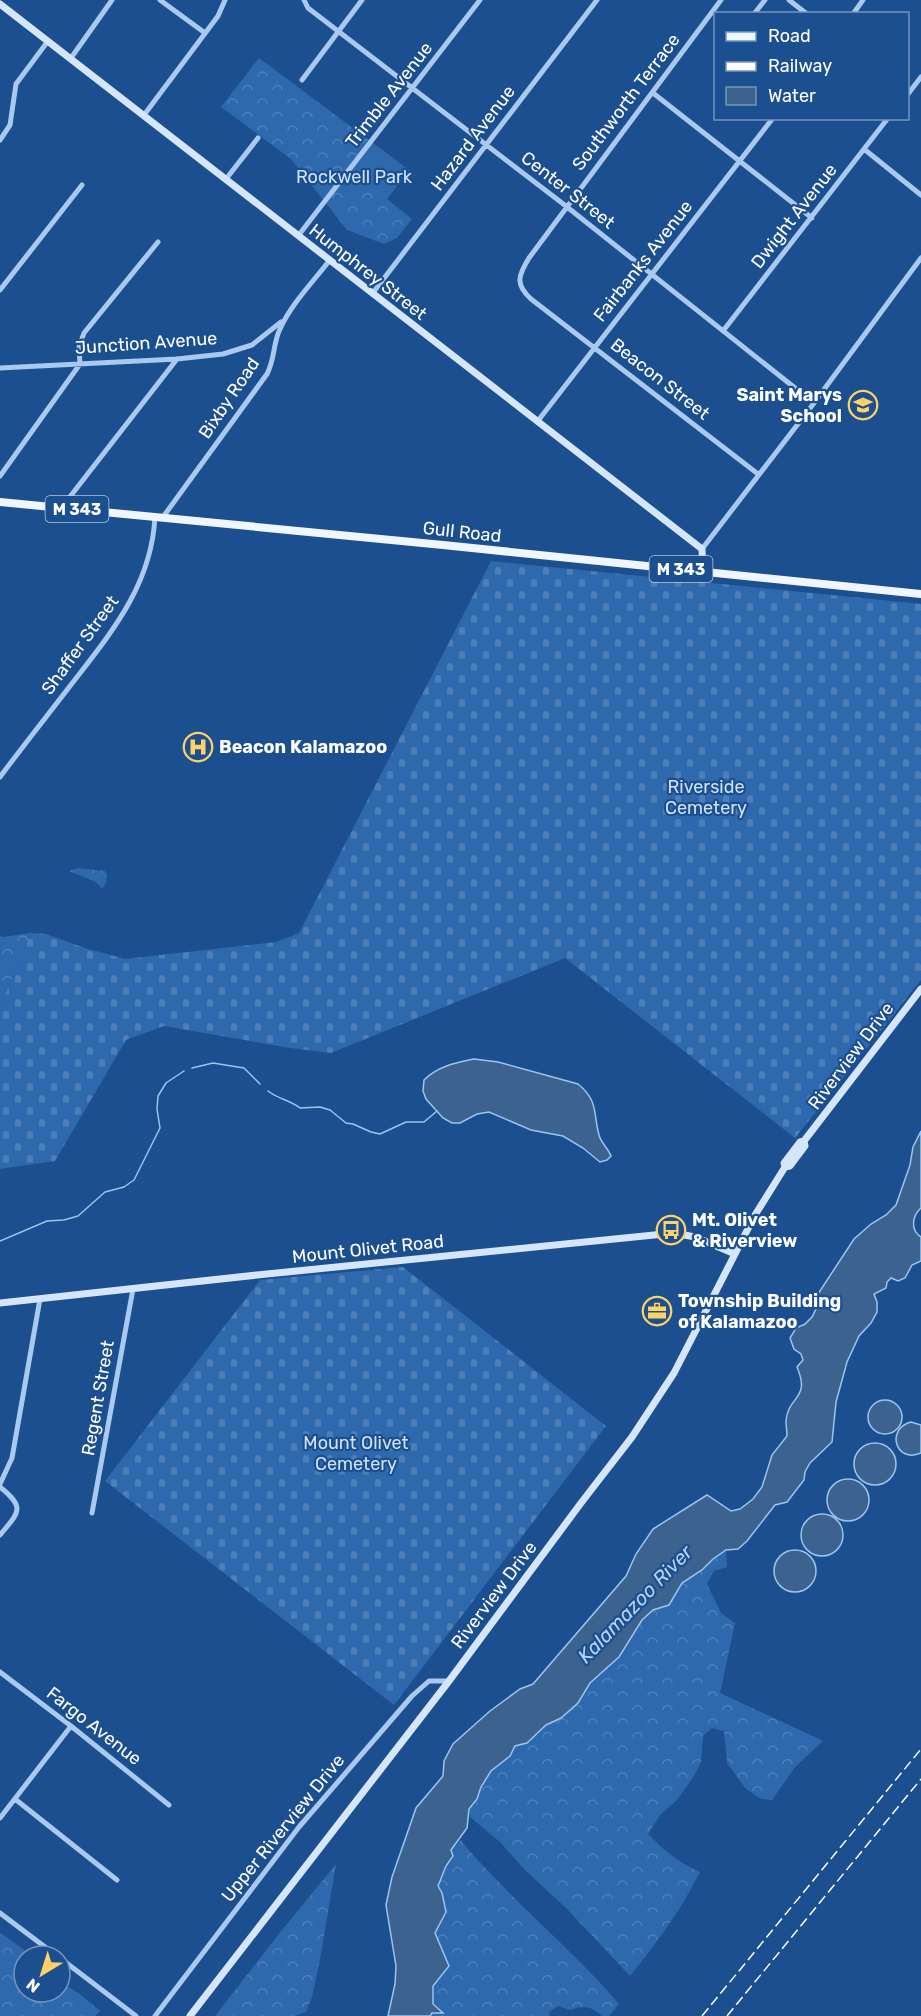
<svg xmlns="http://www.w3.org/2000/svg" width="921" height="2016" font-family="Rubik,sans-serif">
  <defs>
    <pattern id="forest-crowns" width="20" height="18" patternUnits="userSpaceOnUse" patternTransform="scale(1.5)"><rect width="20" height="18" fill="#2e69ad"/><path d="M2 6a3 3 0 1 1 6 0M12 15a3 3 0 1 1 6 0" fill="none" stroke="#4d80b9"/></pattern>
    <pattern id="cemetery-stones" width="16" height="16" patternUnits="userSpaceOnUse" patternTransform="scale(1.5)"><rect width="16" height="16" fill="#2e69ad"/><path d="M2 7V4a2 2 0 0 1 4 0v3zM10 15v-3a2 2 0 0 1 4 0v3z" fill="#4d80b9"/></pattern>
  </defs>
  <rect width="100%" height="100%" fill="#1b4f8f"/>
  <path fill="url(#forest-crowns)" d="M 259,58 L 409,170 L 387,199 L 412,219 L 397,238 L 384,244 L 347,230 L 291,159 L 221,107 Z
    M 78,868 L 105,871 L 107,875 L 106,883 L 102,889 L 96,882 L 69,871 Z
    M 31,933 L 0,1007 L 0,936 L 3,937 Z
    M 726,1550 L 727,1567 L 714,1571 L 707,1584 L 721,1613 L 735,1623 L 720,1693 L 823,1741 L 795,1767 L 772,1800 L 761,1799 L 746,1789 L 727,1763 L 724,1731 L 712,1728 L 703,1736 L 701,1762 L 694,1776 L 677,1800 L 660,1815 L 648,1834 C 664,1850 679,1863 700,1872 C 681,1910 656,1944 630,1976 L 567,1909 L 525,1870 L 500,1842 L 470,1817 L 469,1809 L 477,1799 L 481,1787 L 491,1771 L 510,1756 L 515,1746 L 538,1734 L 546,1725 L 561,1718 L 578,1703 L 590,1683 L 619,1657 L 642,1620 L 653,1610 L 669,1605 L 682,1583 L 702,1570 L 713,1559 Z
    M 461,1840 C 471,1854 483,1865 495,1878 C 535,1921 581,1959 619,2004 L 609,2016 L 602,2016 C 591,2006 584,2005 570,2010 L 558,2006 L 549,2012 L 550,2016 L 430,2016 L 432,2013 L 433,1986 L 449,1966 L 435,1933 L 446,1912 L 442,1893 L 438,1886 L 446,1866 L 453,1856 L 451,1850 Z
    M 336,1864 L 321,1954 L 312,1997 L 306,2012 L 295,2016 L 215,2016 L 278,1935 Z
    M 0,1933 C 3,1934 30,1954 32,1956 L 24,1956 L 24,1992 L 60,1992 L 60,1981 L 81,1995 L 100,2011 L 95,2016 L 0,2016 Z"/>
  <path fill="url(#cemetery-stones)" d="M 491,561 L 921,604 L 921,980 L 795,1138 L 565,958 L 331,1053 L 290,1048 L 164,1026 L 126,1040 L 55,1161 L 0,1169 L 0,1007 L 31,933 L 46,934 L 85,948 L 125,959 L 276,942 L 299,933 Z
    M 403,1267 L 606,1426 L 394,1705 L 105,1481 L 260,1280 Z"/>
  <path fill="#2e69ad" d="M 380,148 L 406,168 L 390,189 L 364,168 Z"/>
  <path fill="#3c6290" stroke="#9cc4f0" stroke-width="1.5" d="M 474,1059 L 498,1062 L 578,1084 C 599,1101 593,1114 599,1135 C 601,1143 608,1148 611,1156 L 607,1160 L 600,1162 L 583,1148 L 563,1136 L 531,1130 L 489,1112 L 477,1114 L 460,1123 L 452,1123 L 443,1118 L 426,1099 L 423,1091 L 424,1080 C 438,1066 455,1063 474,1059 Z
    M 921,1131 L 921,1208 C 912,1216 910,1230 921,1237 L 921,1261 L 912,1265 L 905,1278 L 898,1281 L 891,1278 L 887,1282 L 886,1288 L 874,1294 L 877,1302 L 877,1312 L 871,1323 L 859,1336 L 847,1362 L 836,1402 L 832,1442 L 810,1463 L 805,1472 L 804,1480 L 787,1502 L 775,1505 L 747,1541 L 738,1549 L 726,1550 L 713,1559 L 702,1570 L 682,1583 L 669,1605 L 653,1610 L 642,1620 L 619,1657 L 590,1683 L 578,1703 L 561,1718 L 546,1725 L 527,1743 L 515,1746 L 510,1756 L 491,1771 L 481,1787 L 477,1799 L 469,1809 L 467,1828 L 451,1850 L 453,1856 L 446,1866 L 438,1886 L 442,1893 L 446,1912 L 435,1933 L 449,1966 L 433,1986 L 433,2004 L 443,2013 L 432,2013 L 430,2016 L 388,2016 L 395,1984 L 396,1966 L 386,1905 L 392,1877 L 416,1808 L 443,1776 L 444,1761 L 453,1744 L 490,1711 L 520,1689 L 533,1684 L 626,1576 L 636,1554 L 653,1529 L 707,1495 L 731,1511 L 740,1509 L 753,1499 L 762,1487 L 772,1455 L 787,1436 C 787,1431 786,1426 786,1421 C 788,1395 811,1400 797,1367 L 803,1360 L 801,1354 L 794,1349 L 790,1338 L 796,1328 L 805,1324 L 812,1317 L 818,1305 L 818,1294 L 854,1239 L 871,1224 L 886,1215 L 896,1205 L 910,1165 L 913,1147 Z
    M868 1417a17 17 0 1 1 34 0a17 17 0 1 1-34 0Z
    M 911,1422 L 921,1425 L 921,1453 C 896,1464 885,1429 911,1422 Z
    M854 1464a21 21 0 1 1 42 0a21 21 0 1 1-42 0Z
    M827 1500a21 21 0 1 1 42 0a21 21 0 1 1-42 0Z
    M801 1535a21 21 0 1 1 42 0a21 21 0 1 1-42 0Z
    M774 1571a21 21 0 1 1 42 0a21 21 0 1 1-42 0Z"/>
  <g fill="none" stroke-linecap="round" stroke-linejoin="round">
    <path stroke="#9cc4f0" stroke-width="1.5" d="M 192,1068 L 213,1063 L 244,1068 L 260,1084
      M 268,1091 C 278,1099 290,1100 300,1108 L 320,1107 L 330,1110 L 346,1123 L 353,1124 L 371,1132 L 380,1134 L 406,1122 L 424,1122 L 437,1111
      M 0,1241 L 47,1221 L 64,1220 L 78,1216 L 105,1192 L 124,1187 L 134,1180 L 160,1128 L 157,1109 L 158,1096 L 166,1083 L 184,1071"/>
    <path stroke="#a9c9ee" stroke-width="5" d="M 160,0 L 205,33
      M 304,0 L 308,8 L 562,203 L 814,403
      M 721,0 L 529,258 C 518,276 515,284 531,299 L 758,474
      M 789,0 L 807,14
      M 754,14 L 765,0
      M 853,14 L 863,0
      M 71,58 L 112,0
      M 302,80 L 362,0
      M 653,93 L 812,218
      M 908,94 L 921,77
      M 144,115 L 218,16 L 225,0
      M 0,140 L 10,125 L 16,84 L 48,41
      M 864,149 L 921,195
      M 226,179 L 258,138
      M 298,236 L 480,0
      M 0,290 L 82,185
      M 372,294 L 597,0
      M 723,331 L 888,118
      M 0,368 L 177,359 L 223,354 L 252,345 L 281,322
      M 537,422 L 773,118
      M 0,476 L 80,364 L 79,347 L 84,333 L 158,242
      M 62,507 L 177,359
      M 163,517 L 267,374 C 275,359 273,343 280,329 C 291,304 313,282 329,261
      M 702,549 L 814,403 L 921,258
      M 0,777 C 23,746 47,716 70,686 C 111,633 152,585 155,516
      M 0,1484 L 12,1458 L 40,1299
      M 0,1487 C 26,1508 19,1512 0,1535
      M 92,1513 L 133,1289
      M 0,1672 L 71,1726 L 169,1805
      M 15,1799 L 117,1880
      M 0,1818 L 71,1726
      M 0,1913 L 57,1956
      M 60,1958 L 136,2016
      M 155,2016 L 299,1827 L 412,1696 L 429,1681 L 449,1681"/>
    <path stroke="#d6e6fa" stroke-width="7" d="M 0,4 L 702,549 L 703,571
      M 785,1167 L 790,1166 L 805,1146 L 804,1141
      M 0,1303 L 257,1275 L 674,1233 L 695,1237 L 735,1254
      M 190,2016 L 449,1681 L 581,1503 L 632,1437 L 674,1373 L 755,1215 L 785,1167 L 784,1163 L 800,1142 L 804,1141 L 921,989"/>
    <path stroke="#f0f6ff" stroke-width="8" d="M 0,502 L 443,545 L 921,594"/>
    <path stroke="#fff" stroke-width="1.5" stroke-dasharray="10 4.5" stroke-linecap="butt" d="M 702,2016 L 921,1749
      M 727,2016 L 921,1779"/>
  </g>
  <defs>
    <g id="school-ring" transform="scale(1.5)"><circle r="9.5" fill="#1b4f8f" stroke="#ffd166" stroke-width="1.5"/><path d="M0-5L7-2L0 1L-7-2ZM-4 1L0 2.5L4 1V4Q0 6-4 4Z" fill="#ffd166"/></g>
    <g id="hospital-ring" transform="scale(1.5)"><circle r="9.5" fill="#1b4f8f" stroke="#ffd166" stroke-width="1.5"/><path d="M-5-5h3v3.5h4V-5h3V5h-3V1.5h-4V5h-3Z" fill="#ffd166"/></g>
    <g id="bus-ring" transform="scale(1.5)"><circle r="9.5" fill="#1b4f8f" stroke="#ffd166" stroke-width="1.5"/><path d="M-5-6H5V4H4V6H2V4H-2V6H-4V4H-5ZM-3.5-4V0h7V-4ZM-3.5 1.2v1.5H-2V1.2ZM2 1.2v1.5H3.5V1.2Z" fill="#ffd166"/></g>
    <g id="office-ring" transform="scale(1.5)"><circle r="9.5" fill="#1b4f8f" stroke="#ffd166" stroke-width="1.5"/><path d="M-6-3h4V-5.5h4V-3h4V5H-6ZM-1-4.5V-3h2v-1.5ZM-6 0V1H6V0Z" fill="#ffd166"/></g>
  </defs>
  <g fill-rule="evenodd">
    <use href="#school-ring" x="863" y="405"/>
    <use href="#hospital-ring" x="198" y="747"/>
    <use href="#bus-ring" x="671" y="1230"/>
    <use href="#office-ring" x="657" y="1311"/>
  </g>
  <g text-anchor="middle" stroke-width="4.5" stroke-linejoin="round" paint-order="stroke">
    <g fill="#1b4f8f" stroke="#bbcadd" stroke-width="1.5">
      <rect x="45.5" y="496" width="63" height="26" rx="4.5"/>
      <rect x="649.5" y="556" width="63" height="26" rx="4.5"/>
    </g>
    <g font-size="16" font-weight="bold" fill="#fff">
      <text x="77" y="515">M 343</text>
      <text x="681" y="575">M 343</text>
    </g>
    <g font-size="18" fill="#fff" stroke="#1b4f8f">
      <text transform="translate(389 95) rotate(-52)" y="6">Trimble Avenue</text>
      <text transform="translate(626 102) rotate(-53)" y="6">Southworth Terrace</text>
      <text transform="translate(473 138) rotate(-53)" y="6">Hazard Avenue</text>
      <text transform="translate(568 190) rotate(38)" y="6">Center Street</text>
      <text transform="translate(794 216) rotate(-52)" y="6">Dwight Avenue</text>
      <text transform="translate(643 261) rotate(-52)" y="6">Fairbanks Avenue</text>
      <text transform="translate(368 272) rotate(38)" y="6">Humphrey Street</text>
      <text transform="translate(146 343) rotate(-4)" y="6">Junction Avenue</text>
      <text transform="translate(660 379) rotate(38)" y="6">Beacon Street</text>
      <text transform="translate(229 398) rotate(-56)" y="6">Bixby Road</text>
      <text transform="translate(462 532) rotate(6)" y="6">Gull Road</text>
      <text transform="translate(80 645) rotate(-54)" y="6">Shaffer Street</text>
      <text transform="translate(851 1056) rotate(-53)" y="6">Riverview Drive</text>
      <text transform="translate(368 1249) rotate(-6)" y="6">Mount Olivet Road</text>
      <text transform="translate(98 1398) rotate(-80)" y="6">Regent Street</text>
      <text transform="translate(494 1595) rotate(-53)" y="6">Riverview Drive</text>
      <text transform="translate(94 1726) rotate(38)" y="6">Fargo Avenue</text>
      <text transform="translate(283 1828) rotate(-51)" y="6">Upper Riverview Drive</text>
    </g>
    <g font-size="18" fill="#cfe3fa" stroke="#1b4f8f">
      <text x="354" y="183">Rockwell Park</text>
      <text x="706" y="793">Riverside<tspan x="706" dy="21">Cemetery</tspan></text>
      <text x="356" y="1449">Mount Olivet<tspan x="356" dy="21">Cemetery</tspan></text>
    </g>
    <g font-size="18" font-weight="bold" fill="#fff" stroke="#1b4f8f" text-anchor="start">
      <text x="842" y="401" text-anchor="end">Saint Marys<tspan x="842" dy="21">School</tspan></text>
      <text x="219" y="753">Beacon Kalamazoo</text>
      <text x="692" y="1226">Mt. Olivet<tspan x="692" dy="21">&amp; Riverview</tspan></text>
      <text x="678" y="1307">Township Building<tspan x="678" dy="21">of Kalamazoo</tspan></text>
    </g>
    <g font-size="20" font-style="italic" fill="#b5d3f5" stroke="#1b4f8f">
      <text transform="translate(635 1604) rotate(-46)" y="7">Kalamazoo River</text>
    </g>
  </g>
  <rect x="714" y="12" width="195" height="108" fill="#1b4f8f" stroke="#7695bc" stroke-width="1.5"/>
  <rect x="726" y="32" width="30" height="9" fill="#f0f6ff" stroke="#7695bc" stroke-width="1.5"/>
  <text x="768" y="42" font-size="18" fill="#ffffff">Road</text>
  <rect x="726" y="62" width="30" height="9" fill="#ffffff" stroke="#7695bc" stroke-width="1.5"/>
  <text x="768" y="72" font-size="18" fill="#ffffff">Railway</text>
  <rect x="726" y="87" width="30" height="18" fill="#3c6290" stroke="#7695bc" stroke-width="1.5"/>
  <text x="768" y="102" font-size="18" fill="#ffffff">Water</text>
  <g transform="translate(42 1974) rotate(218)"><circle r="28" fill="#1b4f8f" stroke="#7695bc" stroke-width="1.5"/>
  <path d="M0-4.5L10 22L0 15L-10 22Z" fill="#ffd166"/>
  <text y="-9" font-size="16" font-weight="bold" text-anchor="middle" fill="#ffffff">N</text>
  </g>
</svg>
